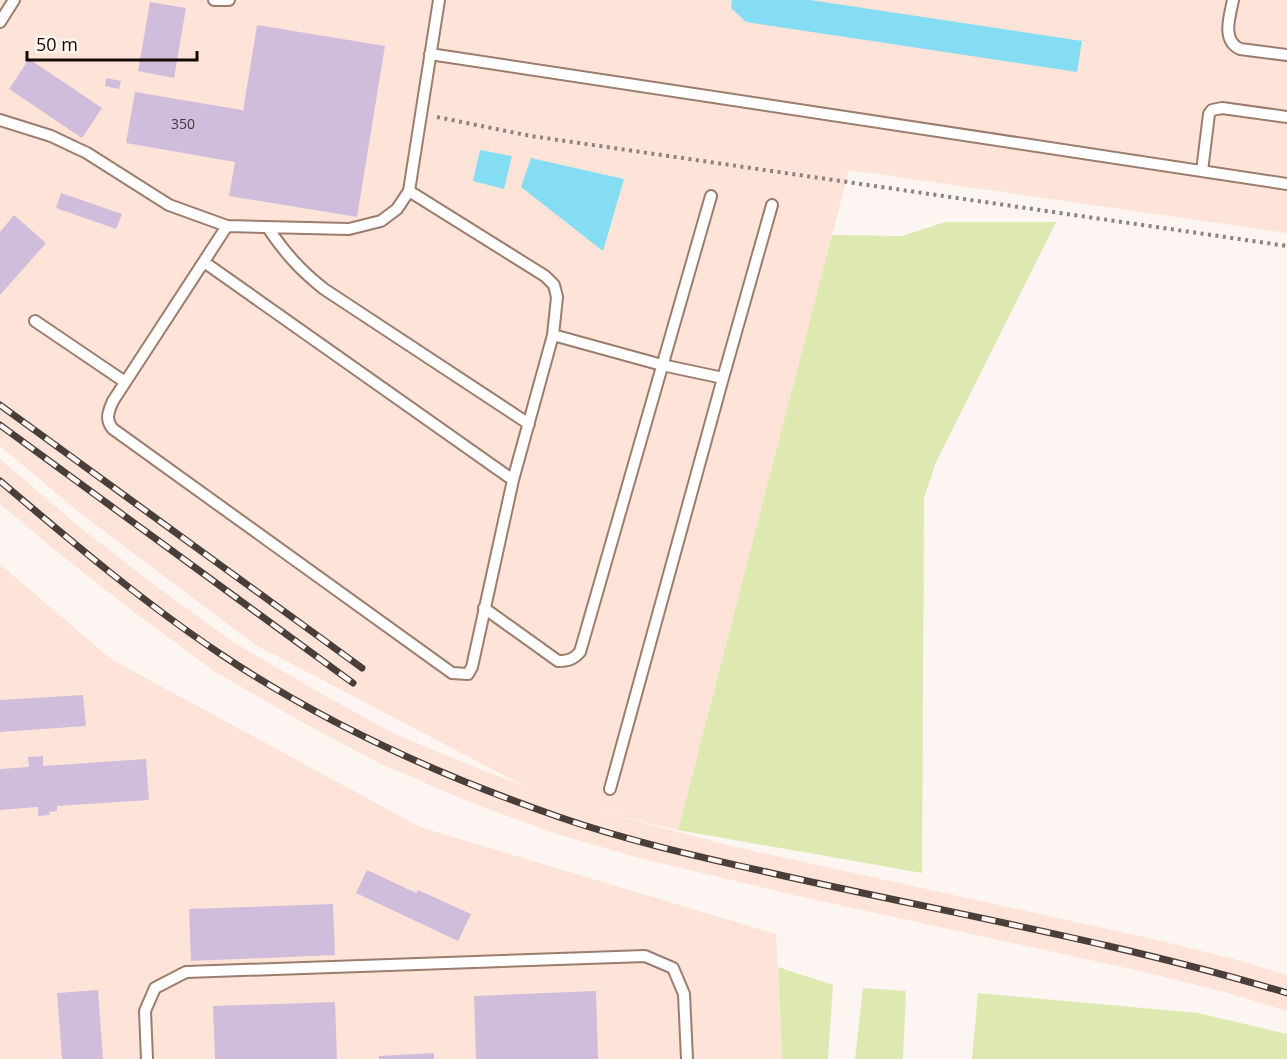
<svg xmlns="http://www.w3.org/2000/svg" width="1287" height="1059" font-family="'Open Sans',sans-serif">
  <rect width="100%" height="100%" fill="#fcf5f1"/>
  <path fill="#fee4d8" d="M 0,0 L 1287,0 L 1287,233 L 849,170 L 678,830 L 602,812 L 727,845 L 1157,940 L 1234,959 L 1287,975 L 1287,1011 L 1225,992 L 1149,973 L 798,896 L 639,858 L 557,834 L 472,803 L 379,763 L 298,720 L 214,671 L 139,616 L 61,555 L 0,504 L 0,459 L 82,529 L 160,589 L 233,642 L 315,690 L 393,733 L 484,771 L 522,785 L 254,644 L 81,514 L 0,446 Z
    M 0,564 L 111,659 L 420,827 L 776,934 L 782,1059 L 0,1059 Z"/>
  <path fill="#dee9b1" d="M 945,222 L 1056,222 L 936,462 L 924,498 L 922,873 L 678,830 L 832,235 L 902,236 Z
    M 778,967 L 833,985 L 828,1059 L 782,1059 Z
    M 863,988 L 906,991 L 903,1059 L 855,1059 Z
    M 978,993 L 1198,1013 L 1287,1034 L 1287,1059 L 972,1059 Z"/>
  <path fill="#84ddf2" d="M 732,0 L 810,0 L 1082,41 L 1077,72 L 746,22 L 731,8 Z
    M 480,150 L 512,156 L 504,189 L 473,181 Z
    M 531,158 L 624,179 L 603,251 L 521,187 Z"/>
  <path fill="#cfbddb" d="M 150,2 L 186,8 L 174,78 L 138,71 Z
    M 257,25 L 385,46 L 357,217 L 229,196 L 235,162 L 126,143 L 135,92 L 242,110 L 243,111 Z
    M 29,59 L 102,108 L 82,138 L 9,89 Z
    M 106,78 L 121,81 L 119,89 L 105,86 Z
    M 61,193 L 122,214 L 116,229 L 56,208 Z
    M 14,215 L 46,243 L 0,295 L 0,232 Z
    M 83,695 L 86,726 L 0,732 L 0,700 Z
    M 43,756 L 43,766 L 146,759 L 149,800 L 57,806 L 57,811 L 49,812 L 50,815 L 38,816 L 38,807 L 0,810 L 0,769 L 29,767 L 28,757 Z
    M 367,870 L 416,893 L 418,890 L 471,914 L 458,941 L 356,893 Z
    M 333,904 L 335,955 L 191,961 L 189,909 Z
    M 98,990 L 103,1059 L 62,1059 L 57,993 Z
    M 596,991 L 598,1059 L 476,1059 L 474,996 Z
    M 335,1002 L 337,1059 L 215,1059 L 213,1006 Z
    M 434,1053 L 434,1059 L 379,1059 L 379,1056 Z"/>
  <g fill="none" stroke-linecap="round" stroke-linejoin="round">
    <g stroke="#9c7d6d" stroke-width="14">
      <path id="lane" d="M 214,0 L 229,0
        M 1233,0 C 1230,16 1221,40 1240,49 L 1287,55
        M 0,22 L 14,0
        M 430,54 L 1287,184
        M 0,120 L 51,136 L 87,153 L 169,205 L 227,226 L 349,229 L 381,221 L 397,209 L 409,191 L 439,0
        M 1202,171 L 1209,114 L 1212,110 L 1222,108 L 1287,117
        M 227,226 L 113,401 C 108,412 105,420 113,429 L 452,673 L 468,674 L 472,667 L 513,480 L 553,335 L 557,297 L 554,285 L 545,276 L 409,191
        M 268,228 C 285,253 300,270 324,289 L 529,424
        M 204,262 L 513,480
        M 35,321 L 125,382
        M 553,335 L 662,365 L 723,378
        M 484,608 L 558,661 C 567,661 573,660 580,652 L 711,196
        M 610,789 L 723,378 L 772,205
        M 147,1059 L 145,1011 L 155,988 L 186,972 L 645,956 L 673,968 L 684,994 L 687,1059"/>
    </g>
    <path stroke="#8c837e" stroke-width="4" stroke-dasharray="3 4.5" stroke-linecap="butt" d="M 437,117 L 531,136 L 1287,246"/>
    <use href="#lane" stroke="#fff" stroke-width="10"/>
    <g stroke="#493e39" stroke-width="7">
      <path id="rail" d="M 0,405 L 362,668
        M 0,425 L 353,683
        M 0,481 C 72,542 144,603 222,655 C 325,724 443,777 559,817 C 628,841 700,857 771,873 C 943,912 1118,942 1287,993"/>
    </g>
    <use href="#rail" stroke="#fcf5f1" stroke-width="4.5" stroke-dasharray="14" stroke-linecap="butt"/>
  </g>
  <g text-anchor="middle" stroke-width="6" stroke-linejoin="round" paint-order="stroke">
    <g font-size="14" fill="#44373a">
      <text x="183" y="129">350</text>
    </g>
  </g>
  <path d="M27 51v9h170v-9" fill="none" stroke="#160a05" stroke-width="3"/>
  <text x="36" y="51" font-size="18" fill="#160a05" stroke="#fcf5f1" stroke-width="4.5" paint-order="stroke">50 m</text>
</svg>
